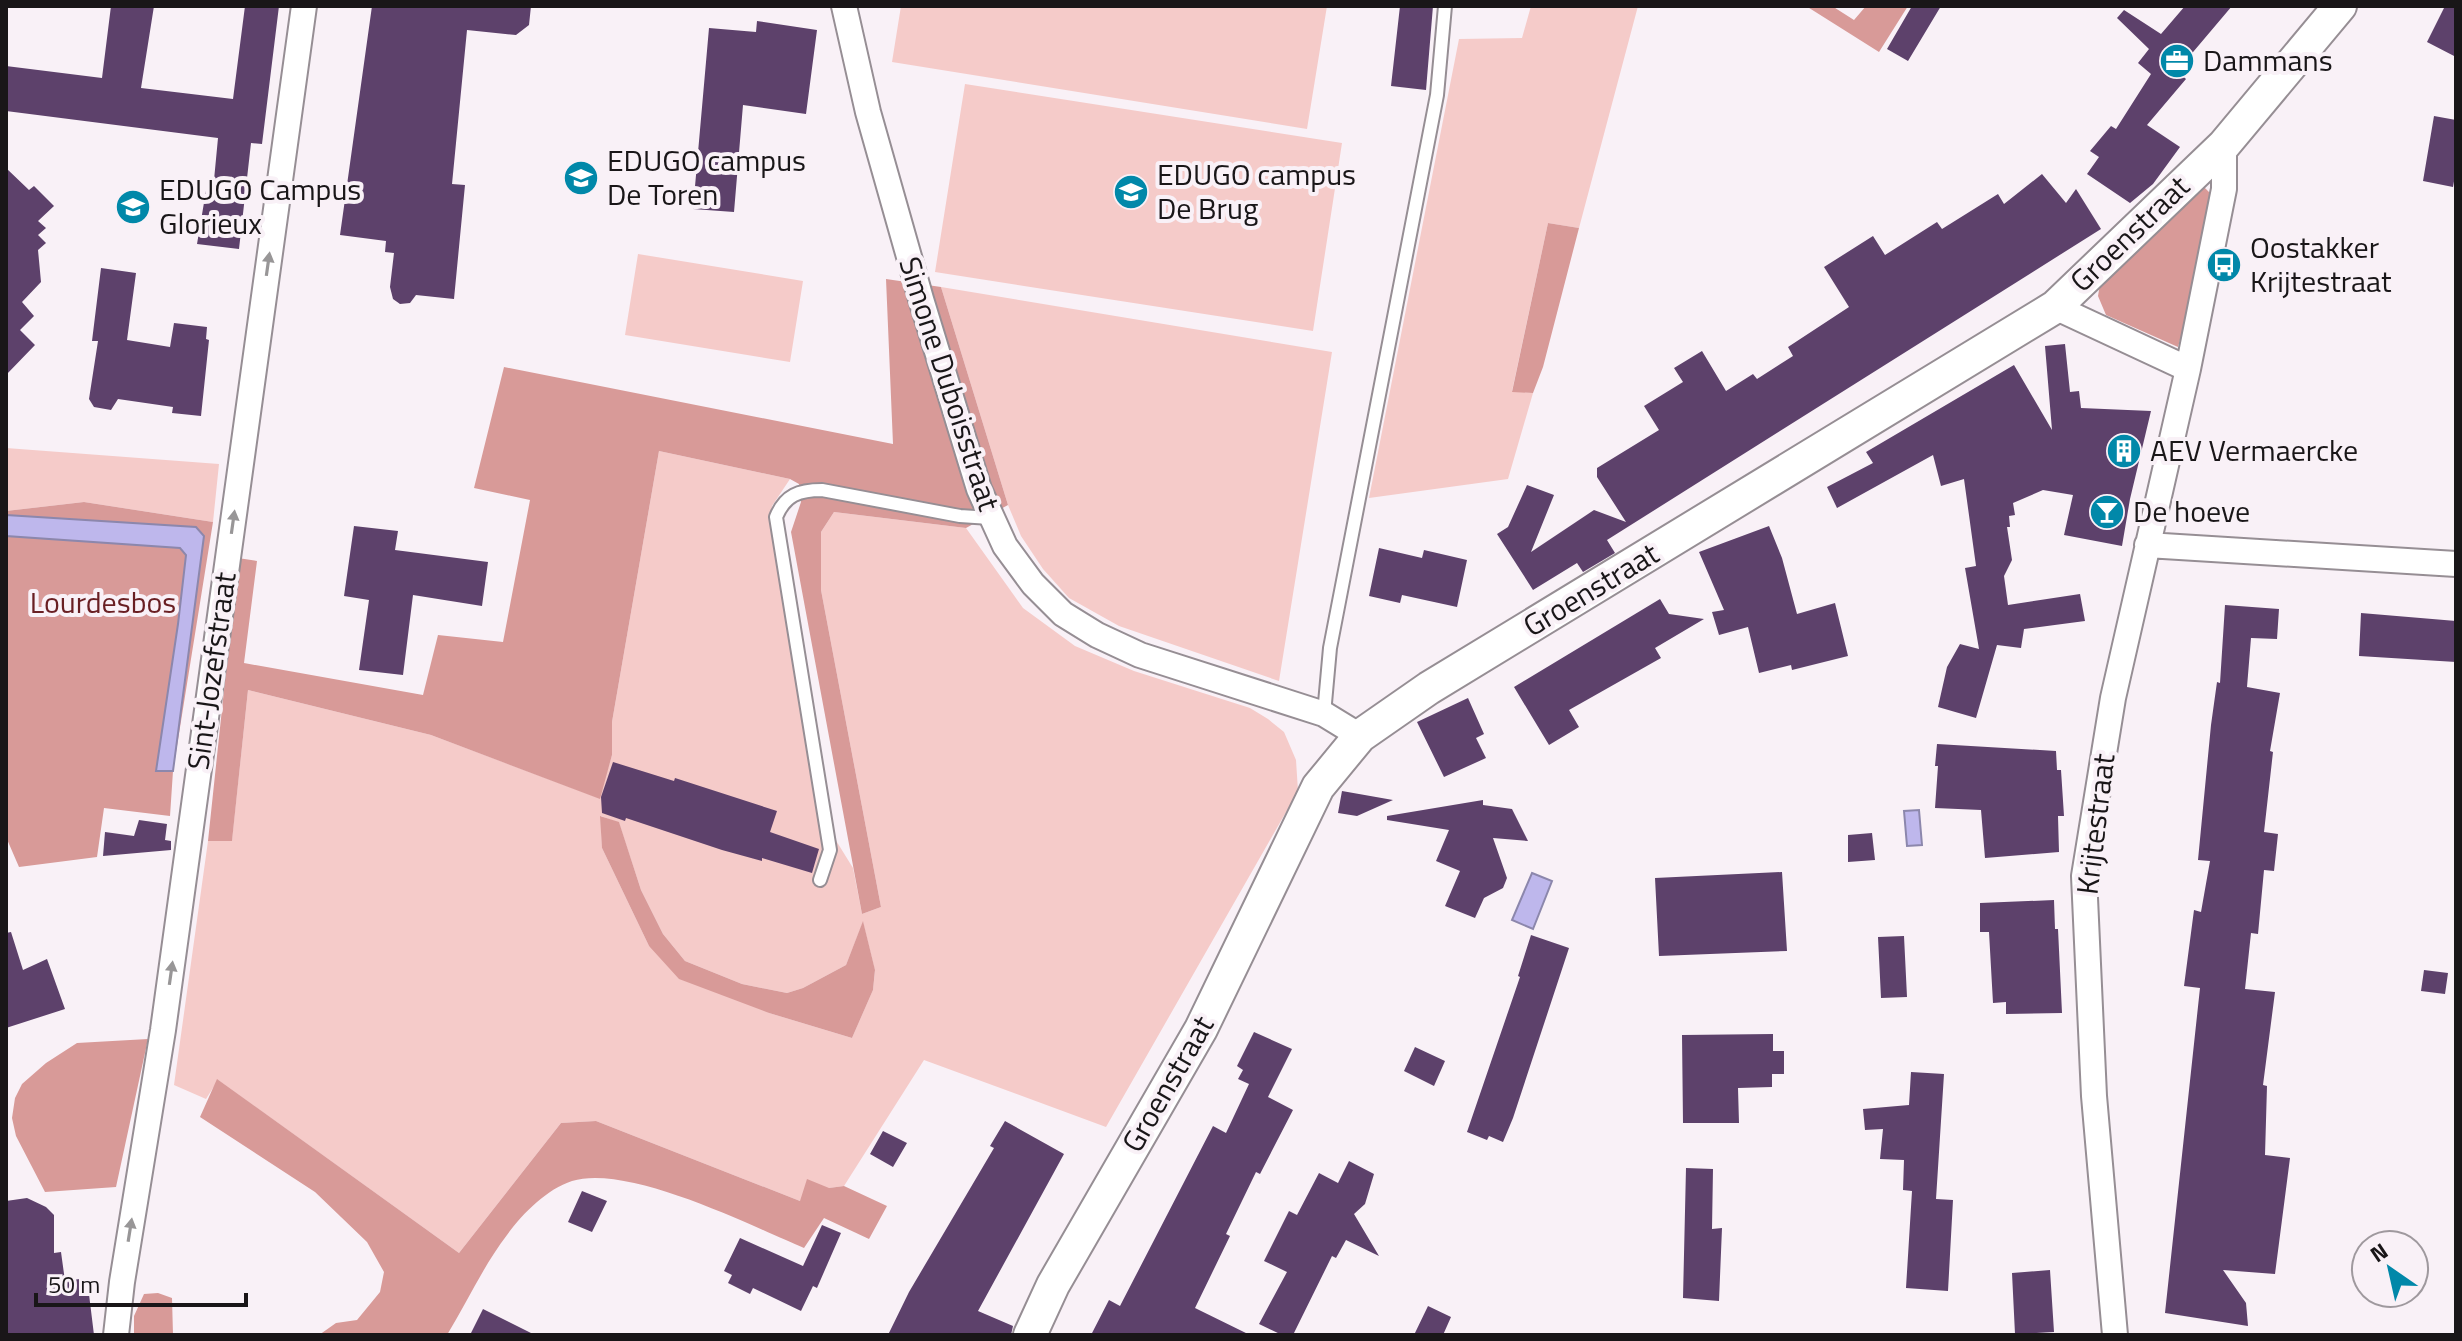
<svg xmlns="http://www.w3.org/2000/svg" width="2462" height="1341" font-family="'Titillium Web',sans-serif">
  <rect width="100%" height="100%" fill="#f9f1f7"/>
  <path fill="#f5cbc9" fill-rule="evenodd" d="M 901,6 L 1327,6 L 1307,129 L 892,62 Z
    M 1531,6 L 1638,6 L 1579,228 L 1548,223 L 1512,391 L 1533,393 L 1508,479 L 1369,498 L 1459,39 L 1522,38 Z
    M 965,84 L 1342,143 L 1313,331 L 935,272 Z
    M 638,254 L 803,281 L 790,362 L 625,335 Z
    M 941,287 L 1332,352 L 1279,681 L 1119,626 L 1069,598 L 1043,569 L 1021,536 L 1008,505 Z
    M 6,448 L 219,464 L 213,522 L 84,502 L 6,511 Z
    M 659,451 L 790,479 L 772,506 L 771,520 L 819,813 L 853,868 L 862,914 L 881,907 L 821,590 L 821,532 L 834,512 L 966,528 L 1023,608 L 1075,646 L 1134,671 L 1250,708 L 1268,719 L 1284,732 L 1296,760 L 1298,791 L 1106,1127 L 924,1060 L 844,1186 L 829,1188 L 800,1201 L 596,1121 L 561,1123 L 459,1253 L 218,1080 L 206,1099 L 174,1085 L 208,841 L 232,840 L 248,690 L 431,735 L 599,798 L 612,755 L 612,722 ZM 601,816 L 619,823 L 641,890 L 663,934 L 685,961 L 742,984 L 787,993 L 803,988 L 846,965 L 863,922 L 875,971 L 873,990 L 852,1038 L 769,1013 L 649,946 L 602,848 Z"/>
  <path fill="#d89a98" d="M 1806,6 L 1832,6 L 1854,20 L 1866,6 L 1908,6 L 1879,52 Z
    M 2203,186 L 2212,195 L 2202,262 L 2178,347 L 2106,315 L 2098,296 L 2100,284 Z
    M 1548,223 L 1579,228 L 1543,367 L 1533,393 L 1512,392 Z
    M 886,279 L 941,287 L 1008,505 L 966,528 L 834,512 L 821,532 L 821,590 L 881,907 L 862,914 L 791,532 L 801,502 L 799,484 L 790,479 L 659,451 L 612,722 L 612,755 L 600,799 L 431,735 L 248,690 L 232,841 L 208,841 L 238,558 L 257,561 L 244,663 L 423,695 L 438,635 L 503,642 L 530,500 L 474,488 L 504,367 L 893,444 Z
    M 84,502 L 213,522 L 173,771 L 170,816 L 104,808 L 97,857 L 19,867 L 6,837 L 6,511 Z
    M 600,816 L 619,822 L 641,890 L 663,934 L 685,961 L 742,984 L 787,993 L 803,988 L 846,965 L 863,921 L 875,970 L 873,990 L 852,1038 L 769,1013 L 679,979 L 649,946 L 602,848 Z
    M 148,1039 L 116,1187 L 45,1192 L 16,1136 L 12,1118 L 15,1098 L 22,1084 L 46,1063 L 77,1043 Z
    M 217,1079 L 459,1253 L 561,1123 L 596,1121 L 800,1201 L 807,1179 L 829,1188 L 844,1186 L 887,1206 L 869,1239 L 824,1218 L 804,1248 C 749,1225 629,1164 572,1181 C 547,1189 522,1214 507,1235 C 484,1265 467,1302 447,1335 L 319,1335 L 336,1323 L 357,1320 L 380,1292 L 384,1272 L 367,1242 L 315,1192 L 200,1117 Z
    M 158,1293 L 172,1298 L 173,1335 L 134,1335 L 134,1316 L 144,1294 Z"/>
  <path fill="#beb7ec" stroke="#8c87ac" stroke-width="2" d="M 6,515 L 196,527 L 204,536 L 173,771 L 156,771 L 178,624 L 186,555 L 180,548 L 6,536 Z
    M 1919,810 L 1922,845 L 1907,846 L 1904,811 Z
    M 1532,873 L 1552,881 L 1533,929 L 1512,920 Z"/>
  <path fill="#5d416b" d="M 111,6 L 154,6 L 141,88 L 233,99 L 245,6 L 279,6 L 262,144 L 251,143 L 239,249 L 197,244 L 208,179 L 214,180 L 218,138 L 6,111 L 6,66 L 102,78 Z
    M 372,6 L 531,6 L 529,25 L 516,35 L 467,30 L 452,184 L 465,185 L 454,299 L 416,295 L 410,303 L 400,304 L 393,299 L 390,287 L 394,253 L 385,252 L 386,241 L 340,235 Z
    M 1400,6 L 1433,6 L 1426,90 L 1391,86 Z
    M 1912,6 L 1941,6 L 1908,61 L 1887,49 Z
    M 2185,6 L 2232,6 L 2177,71 L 2186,79 L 2147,125 L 2180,147 L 2153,184 L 2130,203 L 2087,174 L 2099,157 L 2090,151 L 2111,126 L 2116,129 L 2151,74 L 2138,63 L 2149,49 L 2117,18 L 2124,10 L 2161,34 Z
    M 2445,6 L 2456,6 L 2456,57 L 2427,42 Z
    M 757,21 L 817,30 L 806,114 L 743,105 L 734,212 L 693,209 L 709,28 L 756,32 Z
    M 2434,116 L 2456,120 L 2456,170 L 2453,187 L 2423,181 Z
    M 6,168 L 29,190 L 34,186 L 54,206 L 38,221 L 46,228 L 38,235 L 46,243 L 38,250 L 41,282 L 22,302 L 34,316 L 20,330 L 35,345 L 6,375 Z
    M 2042,174 L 2066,203 L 2076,189 L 2101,229 L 1607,540 L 1615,553 L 1583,572 L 1577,563 L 1533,590 L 1497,534 L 1508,527 L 1527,485 L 1554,495 L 1531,552 L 1594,510 L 1626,522 L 1597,477 L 1597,468 L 1659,430 L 1644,406 L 1683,382 L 1674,368 L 1702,351 L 1726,391 L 1753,374 L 1757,379 L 1793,356 L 1788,347 L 1849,307 L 1824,267 L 1873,236 L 1885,255 L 1937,222 L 1942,229 L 1998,194 L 2004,204 Z
    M 101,268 L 136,273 L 127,340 L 170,347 L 174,323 L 207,327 L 206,339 L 209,340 L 201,416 L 172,413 L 173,407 L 118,399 L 111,410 L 94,407 L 89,399 L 98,341 L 92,341 Z
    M 2065,344 L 2070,392 L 2079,391 L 2081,408 L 2151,411 L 2130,499 L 2122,546 L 2064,535 L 2073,495 L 2043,490 L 2013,503 L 2015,515 L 2009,516 L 2010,527 L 2007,527 L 2012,560 L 2004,576 L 2008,605 L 2080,594 L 2085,621 L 2024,629 L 2021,648 L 1997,645 L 1976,718 L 1938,707 L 1947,667 L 1960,644 L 1979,649 L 1965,568 L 1976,566 L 1964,479 L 1941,486 L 1933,455 L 1837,508 L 1827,487 L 1873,463 L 1866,452 L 2014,365 L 2052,430 L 2045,346 Z
    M 354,526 L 398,531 L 395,550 L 488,562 L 482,606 L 413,595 L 403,675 L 359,670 L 369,600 L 344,596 Z
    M 1769,526 L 1782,558 L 1797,614 L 1835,603 L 1848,656 L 1792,670 L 1791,665 L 1759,673 L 1748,627 L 1719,635 L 1712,612 L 1724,610 L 1699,552 Z
    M 1379,548 L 1422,558 L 1424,550 L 1467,560 L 1457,607 L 1402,595 L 1400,603 L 1369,596 Z
    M 1660,599 L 1669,614 L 1704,619 L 1655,648 L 1661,658 L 1569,710 L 1579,727 L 1549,745 L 1514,687 Z
    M 2225,605 L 2279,609 L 2277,639 L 2251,638 L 2247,687 L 2280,693 L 2270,751 L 2273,752 L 2264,832 L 2278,834 L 2274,871 L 2264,870 L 2258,934 L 2251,933 L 2245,989 L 2275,992 L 2263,1085 L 2267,1086 L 2265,1155 L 2290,1158 L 2275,1274 L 2223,1270 L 2246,1303 L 2248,1326 L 2165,1313 L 2200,988 L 2184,986 L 2194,910 L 2201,912 L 2210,861 L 2198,860 L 2211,725 L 2217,682 L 2220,683 Z
    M 2361,613 L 2456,621 L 2456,662 L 2359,656 Z
    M 1468,698 L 1484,734 L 1476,738 L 1486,758 L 1444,777 L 1417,722 Z
    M 1937,744 L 2056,751 L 2057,770 L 2061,770 L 2064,816 L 2058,816 L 2059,852 L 1985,858 L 1981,810 L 1935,808 L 1938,766 L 1935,766 Z
    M 613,762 L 674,781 L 675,778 L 777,811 L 770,832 L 819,849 L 812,873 L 762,858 L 762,861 L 722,850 L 626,818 L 625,821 L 602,813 L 601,797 Z
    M 1342,791 L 1393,800 L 1357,816 L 1338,813 Z
    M 1483,800 L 1483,805 L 1512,809 L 1528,841 L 1493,838 L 1507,878 L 1503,888 L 1484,898 L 1475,918 L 1445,906 L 1460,871 L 1436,861 L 1449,830 L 1387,820 L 1387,816 Z
    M 139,820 L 167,824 L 165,840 L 171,841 L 171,850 L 103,856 L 105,832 L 134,836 Z
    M 1872,833 L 1875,860 L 1848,862 L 1848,835 Z
    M 1782,872 L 1787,951 L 1659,956 L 1655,878 Z
    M 2054,900 L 2055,929 L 2058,929 L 2062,1013 L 2006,1014 L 2006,1002 L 1993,1003 L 1989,932 L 1980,932 L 1980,903 Z
    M 11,932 L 23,970 L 47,959 L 65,1009 L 6,1028 L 6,933 Z
    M 1531,935 L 1569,948 L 1513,1118 L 1503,1142 L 1489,1136 L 1487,1140 L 1467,1132 L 1520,977 L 1518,976 Z
    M 1904,936 L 1907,997 L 1881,998 L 1878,937 Z
    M 2424,970 L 2448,973 L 2445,994 L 2421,991 Z
    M 1254,1032 L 1292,1049 L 1268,1097 L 1293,1110 L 1260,1174 L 1256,1172 L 1226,1234 L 1230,1236 L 1195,1308 L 1250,1335 L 1091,1335 L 1109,1300 L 1120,1306 L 1213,1126 L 1226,1133 L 1249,1084 L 1238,1079 L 1243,1070 L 1237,1066 Z
    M 1773,1034 L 1773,1051 L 1784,1051 L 1784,1074 L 1772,1074 L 1772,1087 L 1738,1088 L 1739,1123 L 1683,1123 L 1682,1035 Z
    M 1415,1047 L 1445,1061 L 1434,1086 L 1404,1071 Z
    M 1911,1072 L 1944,1074 L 1936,1199 L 1953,1200 L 1948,1291 L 1906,1288 L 1912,1191 L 1903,1190 L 1904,1160 L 1880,1159 L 1883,1129 L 1865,1130 L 1863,1109 L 1909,1105 Z
    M 1005,1121 L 1064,1154 L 978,1311 L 1013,1326 L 1011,1335 L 888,1335 L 909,1292 L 994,1148 L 990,1146 Z
    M 883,1131 L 907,1143 L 893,1167 L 870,1154 Z
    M 1349,1161 L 1374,1174 L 1365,1204 L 1354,1214 L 1379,1256 L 1346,1240 L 1336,1258 L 1332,1256 L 1293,1335 L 1282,1335 L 1259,1324 L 1287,1272 L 1264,1261 L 1289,1211 L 1297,1215 L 1319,1173 L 1338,1183 Z
    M 1686,1168 L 1713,1169 L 1712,1229 L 1722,1228 L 1719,1301 L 1683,1298 Z
    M 582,1191 L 607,1201 L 592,1232 L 568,1222 Z
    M 27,1198 L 46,1207 L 54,1215 L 54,1253 L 61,1252 L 65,1281 L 87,1278 L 94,1335 L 6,1335 L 6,1201 Z
    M 822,1225 L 841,1233 L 817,1288 L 813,1286 L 801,1311 L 753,1288 L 750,1294 L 728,1283 L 732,1275 L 724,1271 L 740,1238 L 803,1266 Z
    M 2050,1270 L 2054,1332 L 2015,1334 L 2012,1273 Z
    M 1428,1306 L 1451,1317 L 1443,1335 L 1414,1335 Z
    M 483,1309 L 535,1335 L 470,1335 Z"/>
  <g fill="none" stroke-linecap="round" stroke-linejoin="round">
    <g stroke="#968e94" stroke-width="16">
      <path id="lane" d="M 1324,714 L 1330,648 L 1437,95 L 1445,6
        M 820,880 L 830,850 L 776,517 C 785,495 799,490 822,490 L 960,516 L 990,518"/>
    </g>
    <g stroke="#968e94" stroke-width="28">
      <path id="street" d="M 844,6 L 868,112 L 921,299 L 979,489 L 1005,546 L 1033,584 L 1063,614 L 1097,635 L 1140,655 L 1324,714 L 1360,736
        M 2055,307 L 2188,369
        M 2147,545 L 2456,564
        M 116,1335 L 122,1282 L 163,1030 L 304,6
        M 2115,1335 L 2094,1096 L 2084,876 L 2113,698 L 2188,369 L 2224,189 L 2224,145"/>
    </g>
    <g stroke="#968e94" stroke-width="36">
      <path id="secondary" d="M 1030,1335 L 1053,1285 L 1201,1029 L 1318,787 L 1360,736 L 1429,688 L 2055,307 L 2224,145 L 2340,6"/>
    </g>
    <use href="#lane" stroke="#fff" stroke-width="12"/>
    <use href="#street" stroke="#fff" stroke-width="24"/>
    <use href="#secondary" stroke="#fff" stroke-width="32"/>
  </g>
  <defs><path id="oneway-solid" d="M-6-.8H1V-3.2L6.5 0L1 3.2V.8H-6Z" transform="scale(2)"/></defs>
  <g fill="#989697">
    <use href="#oneway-solid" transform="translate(268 264) rotate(-82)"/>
    <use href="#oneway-solid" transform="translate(233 522) rotate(-82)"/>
    <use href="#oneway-solid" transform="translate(171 973) rotate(-82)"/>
    <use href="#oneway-solid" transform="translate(130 1230) rotate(-81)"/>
  </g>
  <defs>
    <g id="office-disc" transform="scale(1.8)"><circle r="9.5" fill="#0188a9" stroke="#f9f1f7"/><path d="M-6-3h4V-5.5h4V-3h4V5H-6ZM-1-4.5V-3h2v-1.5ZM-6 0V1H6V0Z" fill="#fff"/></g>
    <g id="school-disc" transform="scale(1.8)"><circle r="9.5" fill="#0188a9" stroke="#f9f1f7"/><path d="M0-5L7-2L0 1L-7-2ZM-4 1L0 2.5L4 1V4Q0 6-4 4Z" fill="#fff"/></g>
    <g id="bus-disc" transform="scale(1.8)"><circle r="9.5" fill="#0188a9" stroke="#f9f1f7"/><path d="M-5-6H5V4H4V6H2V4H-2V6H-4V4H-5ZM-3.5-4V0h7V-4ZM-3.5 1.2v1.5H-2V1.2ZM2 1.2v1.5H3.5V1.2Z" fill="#fff"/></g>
    <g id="building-disc" transform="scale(1.8)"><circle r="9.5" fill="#0188a9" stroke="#f9f1f7"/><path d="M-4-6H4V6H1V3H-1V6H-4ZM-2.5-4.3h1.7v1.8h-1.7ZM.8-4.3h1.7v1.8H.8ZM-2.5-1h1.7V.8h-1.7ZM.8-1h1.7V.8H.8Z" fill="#fff"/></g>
    <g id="bar-disc" transform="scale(1.8)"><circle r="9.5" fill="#0188a9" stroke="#f9f1f7"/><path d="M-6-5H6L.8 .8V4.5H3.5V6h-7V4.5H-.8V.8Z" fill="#fff"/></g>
  </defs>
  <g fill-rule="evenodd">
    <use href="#office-disc" x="2177" y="61"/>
    <use href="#school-disc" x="581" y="178"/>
    <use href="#school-disc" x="1131" y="192"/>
    <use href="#school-disc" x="133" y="207"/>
    <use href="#bus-disc" x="2224" y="265"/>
    <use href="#building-disc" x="2124" y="451"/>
    <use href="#bar-disc" x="2107" y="512"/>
  </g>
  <g text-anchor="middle" stroke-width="8" stroke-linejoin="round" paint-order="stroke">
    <g font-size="30" fill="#191618" stroke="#f9f1f7" text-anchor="start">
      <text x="2203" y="71">Dammans</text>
      <text x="607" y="171">EDUGO campus<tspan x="607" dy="34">De Toren</tspan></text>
      <text x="1157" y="185">EDUGO campus<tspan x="1157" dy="34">De Brug</tspan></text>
      <text x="159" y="200">EDUGO Campus<tspan x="159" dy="34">Glorieux</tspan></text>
      <text x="2250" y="258">Oostakker<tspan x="2250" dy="34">Krijtestraat</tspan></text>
      <text x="2150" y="461">AEV Vermaercke</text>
      <text x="2133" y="522">De hoeve</text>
    </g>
    <g font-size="30" fill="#191618" stroke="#f9f1f7">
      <text transform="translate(2130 234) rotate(-44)" y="10">Groenstraat</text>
      <text transform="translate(949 384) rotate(72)" y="10">Simone Duboisstraat</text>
      <text transform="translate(1591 590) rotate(-31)" y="10">Groenstraat</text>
      <text transform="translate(212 671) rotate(-82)" y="10">Sint-Jozefstraat</text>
      <text transform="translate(2096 824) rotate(-83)" y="10">Krijtestraat</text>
      <text transform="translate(1168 1084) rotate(-60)" y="10">Groenstraat</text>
    </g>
    <g font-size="30" fill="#691f23" stroke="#f9f1f7">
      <text x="103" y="613">Lourdesbos</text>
    </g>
  </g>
  <rect width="2462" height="1341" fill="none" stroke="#191618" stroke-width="16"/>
  <g transform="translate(2390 1269) rotate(326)"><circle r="38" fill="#f9f1f7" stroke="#9f999e" stroke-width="2"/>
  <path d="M0-6L14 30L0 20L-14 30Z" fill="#0188a9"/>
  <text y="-12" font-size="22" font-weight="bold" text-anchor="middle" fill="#191618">N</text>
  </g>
  <path d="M36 1293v12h210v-12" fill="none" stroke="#191618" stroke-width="4"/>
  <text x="48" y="1293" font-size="24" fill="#191618" stroke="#f9f1f7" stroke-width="6" paint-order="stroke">50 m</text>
</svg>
